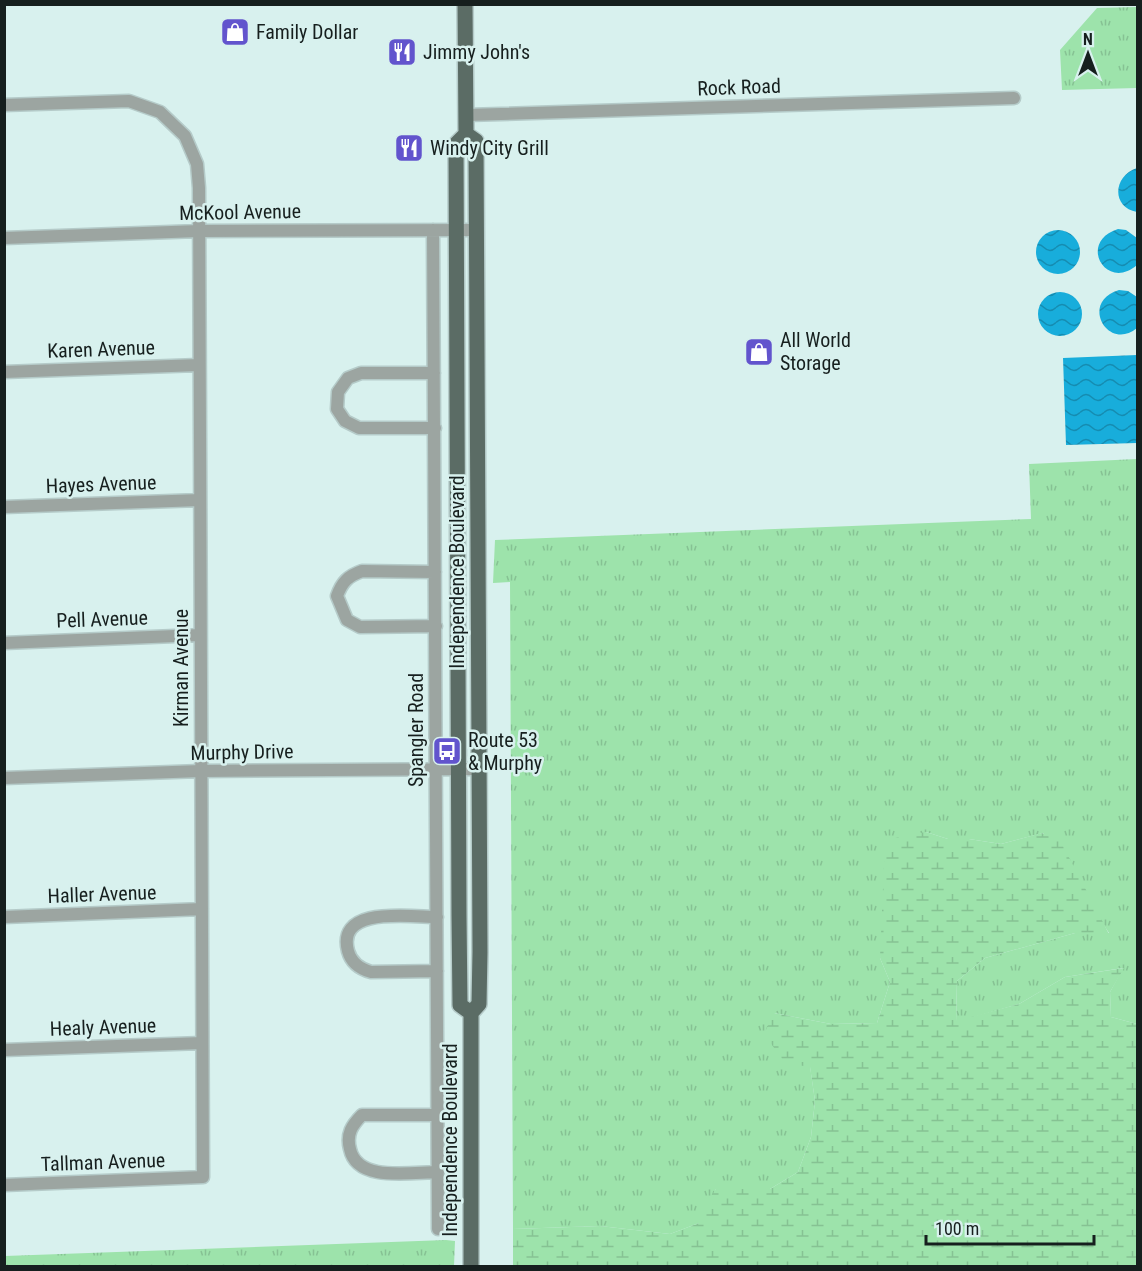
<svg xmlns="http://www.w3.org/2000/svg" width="1142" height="1271" font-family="'Roboto Condensed',sans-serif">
  <defs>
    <pattern id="grass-tufts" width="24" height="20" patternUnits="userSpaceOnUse" patternTransform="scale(1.5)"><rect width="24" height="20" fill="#9de3ab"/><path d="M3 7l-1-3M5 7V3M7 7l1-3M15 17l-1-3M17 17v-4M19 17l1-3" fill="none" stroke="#86c293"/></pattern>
    <pattern id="wetland-marsh" width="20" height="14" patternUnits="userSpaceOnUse" patternTransform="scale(1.5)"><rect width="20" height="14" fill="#9de3ab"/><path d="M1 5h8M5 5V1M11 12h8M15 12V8" fill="none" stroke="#86c293"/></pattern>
    <pattern id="water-waves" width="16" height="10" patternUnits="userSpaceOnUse" patternTransform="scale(1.5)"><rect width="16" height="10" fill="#18addb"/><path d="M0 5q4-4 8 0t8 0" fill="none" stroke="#158cb1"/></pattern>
  </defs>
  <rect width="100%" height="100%" fill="#d8f1ee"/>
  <path fill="url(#grass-tufts)" d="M 1137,7 L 1137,88 L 1062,90 L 1060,50 L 1097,8 Z
    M 1137,459 L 1137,1024 L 1111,1017 L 1110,992 L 1123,968 L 1065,977 L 1019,1004 L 956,1022 L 957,981 L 985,958 L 1075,933 L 1109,933 L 1043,833 L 1001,844 L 969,839 L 948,839 L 926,832 L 880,958 L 890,982 L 877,1023 L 831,1024 L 774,1013 L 810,1066 L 815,1101 L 811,1137 L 798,1172 L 770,1189 L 716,1189 L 699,1223 L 670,1234 L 600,1226 L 513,1229 L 510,582 L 493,583 L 495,540 L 1031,519 L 1029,464 Z
    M 446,1240 L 455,1241 L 454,1266 L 5,1266 L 5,1256 Z"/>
  <path fill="url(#wetland-marsh)" d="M 926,832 L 948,839 L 969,839 L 1001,844 L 1042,833 L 1061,842 L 1109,934 L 1075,933 L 985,958 L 957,981 L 956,1021 L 1019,1004 L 1065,977 L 1124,968 L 1110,992 L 1111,1017 L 1137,1024 L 1137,1266 L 513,1266 L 513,1229 L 600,1226 L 670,1234 L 699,1223 L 699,1213 L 716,1189 L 770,1189 L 798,1172 L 811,1137 L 815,1101 L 810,1067 L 785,1063 L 764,1034 L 774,1013 L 831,1024 L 877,1023 L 890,982 L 880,958 L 885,840 Z"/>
  <path fill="url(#water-waves)" d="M 1137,168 L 1138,168 L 1137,212 C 1111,207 1113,176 1137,168 Z
    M 1118,229 L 1126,230 L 1137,238 L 1137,265 C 1106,292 1077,242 1118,229 Z
    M1036 252a22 22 0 1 1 44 0a22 22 0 1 1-44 0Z
    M 1119,290 L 1128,291 L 1137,297 L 1137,328 C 1108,352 1079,302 1119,290 Z
    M1038 314a22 22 0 1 1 44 0a22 22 0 1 1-44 0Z
    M 1137,355 L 1137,443 L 1066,445 L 1063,358 Z"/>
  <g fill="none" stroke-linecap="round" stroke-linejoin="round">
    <g stroke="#b5cbc9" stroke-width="15">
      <path id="minor" d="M 4,105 L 129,101 L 160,112 L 185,136 L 197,164 L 199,188 L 203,1177 L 4,1185
        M 466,115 L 1014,98
        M 433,230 L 438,1229
        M 4,238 L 199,231 L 477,230
        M 4,372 L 199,365
        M 434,373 L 361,373 L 348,378 L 338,392 L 337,409 L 345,421 L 359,428 L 435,428
        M 4,507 L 200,500
        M 435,572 L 362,571 C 348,576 342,582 337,596 L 347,620 L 360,627 L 436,626
        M 4,643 L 200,635
        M 4,778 L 201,771 L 479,769
        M 4,917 L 202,909
        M 437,917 C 412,917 336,905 348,951 C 351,962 360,969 371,972 L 437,971
        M 4,1050 L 202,1043
        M 438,1115 L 362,1115 C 352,1125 346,1134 350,1149 C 357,1183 412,1172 438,1172"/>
    </g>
    <g stroke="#b5cbc9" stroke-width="18">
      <path id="major" d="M 465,4 L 466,134 L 456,144 L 459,916 L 460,1005 L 471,1013
        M 466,134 L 476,141 L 480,952 L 479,1004 L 471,1013 L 471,1266"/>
    </g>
    <use href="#minor" stroke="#9ca5a1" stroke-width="12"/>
    <use href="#major" stroke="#5b6c65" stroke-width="15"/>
  </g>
  <defs>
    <g id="shop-square" transform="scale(1.5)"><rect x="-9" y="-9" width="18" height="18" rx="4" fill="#6254cd" stroke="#d8f1ee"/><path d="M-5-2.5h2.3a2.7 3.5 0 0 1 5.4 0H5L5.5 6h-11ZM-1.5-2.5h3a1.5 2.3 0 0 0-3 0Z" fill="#fff"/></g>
    <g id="restaurant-square" transform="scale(1.5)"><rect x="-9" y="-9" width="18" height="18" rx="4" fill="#6254cd" stroke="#d8f1ee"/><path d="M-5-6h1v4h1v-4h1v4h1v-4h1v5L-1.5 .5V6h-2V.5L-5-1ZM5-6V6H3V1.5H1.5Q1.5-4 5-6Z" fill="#fff"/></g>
    <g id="bus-square" transform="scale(1.5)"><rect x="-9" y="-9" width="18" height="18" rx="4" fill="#6254cd" stroke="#d8f1ee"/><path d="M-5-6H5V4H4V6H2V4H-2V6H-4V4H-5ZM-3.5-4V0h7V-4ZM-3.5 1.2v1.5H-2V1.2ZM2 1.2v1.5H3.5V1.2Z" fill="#fff"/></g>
  </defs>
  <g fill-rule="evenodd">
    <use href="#shop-square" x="235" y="32"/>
    <use href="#restaurant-square" x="402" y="52"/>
    <use href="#restaurant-square" x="409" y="148"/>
    <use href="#shop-square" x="759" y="352"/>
    <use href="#bus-square" x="447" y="751"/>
  </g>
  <g text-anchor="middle" stroke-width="5" stroke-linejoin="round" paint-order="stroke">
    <g font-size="20" fill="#161f1e" stroke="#d8f1ee" text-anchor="start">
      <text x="256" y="39">Family Dollar</text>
      <text x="423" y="59">Jimmy John's</text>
      <text x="430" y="155">Windy City Grill</text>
      <text x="780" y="347">All World<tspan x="780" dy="23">Storage</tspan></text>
      <text x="468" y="747">Route 53<tspan x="468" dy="23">&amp; Murphy</tspan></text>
    </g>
    <g font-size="20" fill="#161f1e" stroke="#d8f1ee">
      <text transform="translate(739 87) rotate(-2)" y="7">Rock Road</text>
      <text transform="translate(240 212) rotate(-1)" y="7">McKool Avenue</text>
      <text transform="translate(101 349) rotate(-2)" y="7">Karen Avenue</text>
      <text transform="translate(101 484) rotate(-2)" y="7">Hayes Avenue</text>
      <text transform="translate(457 572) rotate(-90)" y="7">Independence Boulevard</text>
      <text transform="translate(102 619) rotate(-2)" y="7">Pell Avenue</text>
      <text transform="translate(181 668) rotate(-90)" y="7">Kirman Avenue</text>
      <text transform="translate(416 730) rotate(-90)" y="7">Spangler Road</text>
      <text transform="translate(242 752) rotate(-1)" y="7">Murphy Drive</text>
      <text transform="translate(102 894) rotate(-2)" y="7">Haller Avenue</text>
      <text transform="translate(103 1027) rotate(-2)" y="7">Healy Avenue</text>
      <text transform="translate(450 1140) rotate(-90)" y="7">Independence Boulevard</text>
      <text transform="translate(103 1162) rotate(-2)" y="7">Tallman Avenue</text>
    </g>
  </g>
  <rect width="1142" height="1271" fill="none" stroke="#161f1e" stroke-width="12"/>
  <g transform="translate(1088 54)" stroke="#d8f1ee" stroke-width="4.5" paint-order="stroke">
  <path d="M0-4.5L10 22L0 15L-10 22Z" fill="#161f1e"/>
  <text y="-9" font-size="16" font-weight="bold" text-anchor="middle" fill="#161f1e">N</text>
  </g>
  <path d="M926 1235v9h168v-9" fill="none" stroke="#161f1e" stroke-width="3"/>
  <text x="935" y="1235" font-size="18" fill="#161f1e" stroke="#d8f1ee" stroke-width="4.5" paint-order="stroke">100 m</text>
</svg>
